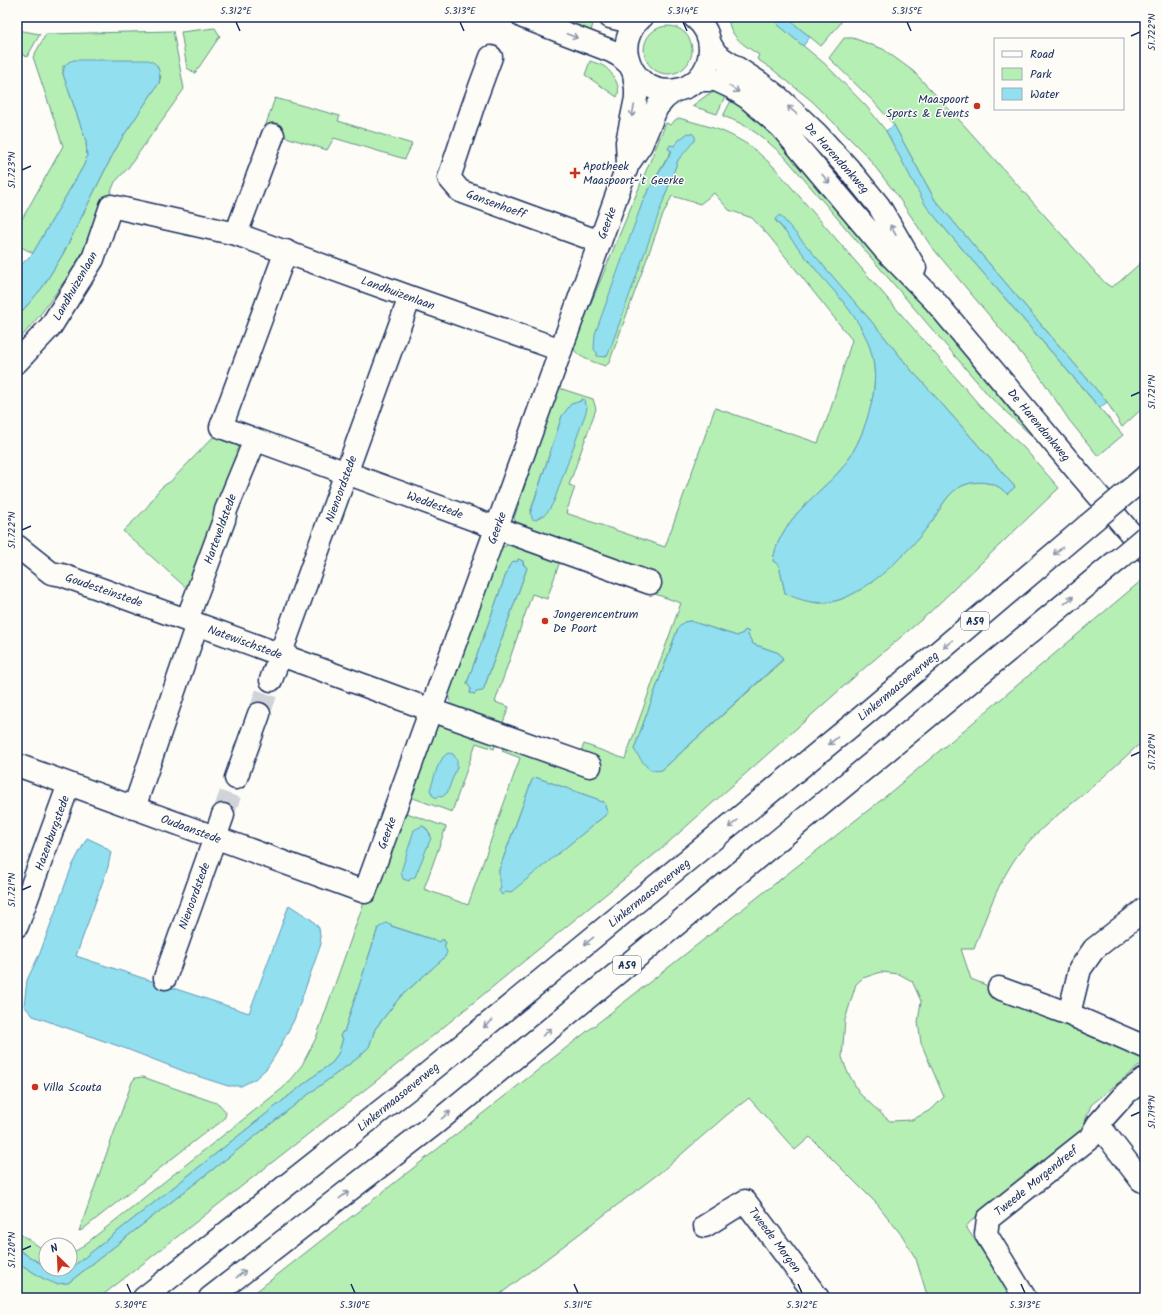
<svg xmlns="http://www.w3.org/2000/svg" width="1162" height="1315" font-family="Kalam,sans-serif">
  <rect width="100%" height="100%" fill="#fdfcf7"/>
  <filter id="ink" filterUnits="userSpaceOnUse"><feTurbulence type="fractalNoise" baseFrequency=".025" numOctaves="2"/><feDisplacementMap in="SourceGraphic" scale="8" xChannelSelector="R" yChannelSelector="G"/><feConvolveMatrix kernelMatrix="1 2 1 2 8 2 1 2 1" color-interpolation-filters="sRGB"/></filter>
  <g filter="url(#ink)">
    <path fill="#b6efb3" stroke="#688f88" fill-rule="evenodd" d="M 539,17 L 587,17 L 594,20 L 590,35 Z
      M 728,17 L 769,17 L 825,64 L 867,107 L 886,131 L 927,206 L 946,230 L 1123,435 L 1098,456 L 1069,420 L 1039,375 L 931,246 L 896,194 L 866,155 L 812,101 L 772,69 L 757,59 L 759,55 C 743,44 730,38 728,17 Z
      M 786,17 L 843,17 L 840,24 L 821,46 Z
      M644 50a24 24 0 1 1 48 0a24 24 0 1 1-48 0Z
      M 215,28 L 220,36 L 195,73 L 187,68 L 181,32 Z
      M 17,30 L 40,34 L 27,57 L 17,52 Z
      M 173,31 L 184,89 L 128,168 L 115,182 L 92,236 L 71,272 L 40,315 L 17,342 L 17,317 L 42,288 L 63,254 L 112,156 L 122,138 L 159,83 L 161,76 L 63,66 L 63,74 L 86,141 L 87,156 L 84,165 L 33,253 L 17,245 L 17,228 L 63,146 L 33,57 L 46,34 Z
      M 844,38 L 853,38 L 883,49 L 913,71 L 963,124 L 1105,283 L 1111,287 L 1118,283 L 1145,259 L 1145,406 L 1122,427 L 1107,402 L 935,200 L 894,125 L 874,102 L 829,58 Z
      M 590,61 C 595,63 601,64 605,67 C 613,73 622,88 617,97 L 585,75 Z
      M 717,91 L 726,94 L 717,114 L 692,106 L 707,95 Z
      M 733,97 L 744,104 L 819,181 L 1035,437 L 1034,438 L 990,397 L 785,157 C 765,139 749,125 723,116 Z
      M 275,98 L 340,116 L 338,121 L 412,144 L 405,159 L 334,138 L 327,150 L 264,130 Z
      M 679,118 C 699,124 720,128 738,139 C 752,146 763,157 774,167 L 982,408 L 1024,448 L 1059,488 L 928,614 L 861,671 L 661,849 L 413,1052 L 99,1298 L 17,1298 L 17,1262 L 44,1279 L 68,1283 L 314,1090 L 355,1060 L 369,1047 L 375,1029 L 400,997 L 445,957 L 444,946 L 446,943 L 443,939 L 440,942 L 386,924 L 378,928 L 344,1032 L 342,1032 L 340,1037 L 343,1038 L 339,1052 L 333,1062 L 314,1076 L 70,1269 L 70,1254 L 79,1249 L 283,1088 L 302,1065 L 316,1038 L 364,902 L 405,814 L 407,813 L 446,827 L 424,889 L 468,905 L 520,758 L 502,751 L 504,745 L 580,754 L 584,744 L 625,759 L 681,603 L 655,594 L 660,578 L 521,529 L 516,524 L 514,518 L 557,389 L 559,388 L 593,399 L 596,409 L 569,485 L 575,487 L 566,513 L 665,547 L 715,408 L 818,443 L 830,411 L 852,340 L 769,236 L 752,218 L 729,210 L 714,193 L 700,204 L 672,196 L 662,217 L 609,363 L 605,366 C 595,362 575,358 573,346 L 666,123 L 671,125 L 675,120 ZM 693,134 L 695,136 L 678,160 L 597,356 L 644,198 L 674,146 L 679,140 ZM 775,220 L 825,268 L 878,329 L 912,371 L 926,386 L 1015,487 L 1007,494 C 1004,491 1001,488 997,486 C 984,480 966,481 954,491 C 943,500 938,514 929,525 C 908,553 855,607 817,603 C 806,601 795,596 785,593 L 779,565 L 773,561 C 778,526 808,502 832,479 C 849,463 860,441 867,420 C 873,400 877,381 873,360 C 868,327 842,300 822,276 C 806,257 791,238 775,220 ZM 582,399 L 585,400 L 584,403 L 532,516 L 530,513 L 562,416 ZM 690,621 L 737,636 L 743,633 L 745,630 L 749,632 L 748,635 L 753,644 L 779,653 L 783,659 L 782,661 L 662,770 L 651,769 L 634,749 L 678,628 L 684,622 ZM 535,777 L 597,799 L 601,802 L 603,802 L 606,805 L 605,807 L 608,813 L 510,892 L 499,891 L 502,887 L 499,870 L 532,780 ZM 422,826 L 426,828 L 431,835 L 403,876 Z
      M 216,434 L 244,445 L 192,593 L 123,531 C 132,522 143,513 150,503 C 157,493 158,488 170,482 Z
      M 508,545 L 513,545 L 560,561 L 547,599 L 532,594 L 495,702 L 509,707 L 502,725 L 455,708 C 449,702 448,697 448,689 L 498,552 L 503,547 ZM 518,559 L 523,561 L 523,563 L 527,568 L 484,688 L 476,692 L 475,694 L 470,693 L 471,689 L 467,683 L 509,566 L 514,561 L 517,562 Z
      M 1142,580 L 1145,584 L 1145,739 C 1125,757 1106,775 1086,792 C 1063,811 1038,829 1019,853 C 998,882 986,916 974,949 L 961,949 L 971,979 L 1145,1050 L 1145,1061 L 1091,1105 L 1081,1132 L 970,1222 L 966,1227 L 1014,1298 L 928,1298 L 916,1259 L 903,1237 L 878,1205 L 810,1137 L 795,1150 L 749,1098 L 728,1114 L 662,1171 L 495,1298 L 248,1298 L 880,801 ZM 881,972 L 899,974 L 912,981 L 921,1001 L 918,1022 L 921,1043 L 944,1097 L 932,1109 L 912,1120 L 890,1121 L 886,1118 L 860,1094 L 847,1071 L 842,1057 L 845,1020 L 856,984 L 863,978 Z
      M 443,724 L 496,743 L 494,749 L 476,743 L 452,812 L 413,798 L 411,795 L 434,731 L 437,727 Z
      M 143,1077 L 219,1104 L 226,1112 C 226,1122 214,1126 207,1131 L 82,1230 L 79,1231 L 132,1082 L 135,1078 Z
      M 17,1232 L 46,1251 L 46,1267 L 17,1249 Z"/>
    <path fill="#91dfef" stroke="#6299b5" d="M 769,17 L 786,17 L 810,37 L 803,46 Z
      M 74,60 L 148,60 C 159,63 161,72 159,83 L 122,138 L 112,156 L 63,254 L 42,288 L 17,317 L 17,269 L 33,253 L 84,165 L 87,156 L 86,141 L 63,74 C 64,65 66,62 74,60 Z
      M 894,125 L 935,200 L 1107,402 L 1100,408 L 946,230 L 926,206 L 886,131 Z
      M 688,133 L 693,134 L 695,136 L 695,140 L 678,160 L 608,355 L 604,357 L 597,356 L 597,353 L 594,349 L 595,334 L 644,198 L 672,151 L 668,149 L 670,145 L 674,146 L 679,140 Z
      M 780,215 L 878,329 L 912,371 L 926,386 L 1015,487 L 1007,494 C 1004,491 1001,488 997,486 C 984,480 966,481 954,491 C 943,500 938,514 929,525 C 908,553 869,592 835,601 C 817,605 800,601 785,593 L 779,565 L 773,561 C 778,526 808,502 832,479 C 849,463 860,441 867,419 C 873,400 877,381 873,360 C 867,327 842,300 821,276 C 806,257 790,238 775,219 Z
      M 582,399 L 585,400 L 584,403 L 587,407 L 586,412 L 554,501 C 550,508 547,516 538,518 L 537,520 L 532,519 L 532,516 L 530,514 L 562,416 L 571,404 L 581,401 Z
      M 518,559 L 523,561 L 523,564 L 527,568 L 484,688 L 483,691 L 476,692 L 475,694 L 470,693 L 471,689 L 467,683 L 509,566 L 514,561 L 517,562 Z
      M 690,621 L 737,636 L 743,633 L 745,630 L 749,632 L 748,635 L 753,644 L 779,653 L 783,659 L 662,770 C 657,771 653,771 649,769 C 647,768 635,752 634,749 L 678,628 L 684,622 Z
      M 448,753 L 453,754 L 457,760 L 457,767 L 447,793 L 442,797 L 438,796 L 437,798 L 433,796 L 430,790 L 437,768 L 443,757 Z
      M 535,777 L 597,799 L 601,802 L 603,801 L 606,805 L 605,807 L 608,813 L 510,893 L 506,892 L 502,895 L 499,891 L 501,887 L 499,881 L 499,870 L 532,780 Z
      M 422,826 L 426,828 L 426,829 L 429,832 L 431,838 L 415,877 L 410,879 L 409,881 L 403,879 L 401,872 L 414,830 Z
      M 87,838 L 102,845 L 111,852 L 108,867 L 76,956 L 249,1013 L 289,905 L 312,920 L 319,928 L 321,944 L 294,1020 L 276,1054 L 267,1068 L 255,1079 L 241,1086 L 228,1086 L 191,1074 L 124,1048 L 33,1016 L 24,1006 L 27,980 L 40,953 L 72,866 Z
      M 386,923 L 391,924 L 391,926 L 440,942 L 442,939 L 446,943 L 444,946 L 447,952 L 445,957 L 400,997 L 375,1029 L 369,1047 L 355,1060 L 314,1090 L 68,1283 L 56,1284 L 44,1279 L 17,1262 L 17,1249 L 46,1267 L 46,1269 C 57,1271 59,1276 70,1269 L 314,1076 L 333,1062 L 339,1052 L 343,1038 L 340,1037 L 342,1032 L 344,1032 L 378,928 Z"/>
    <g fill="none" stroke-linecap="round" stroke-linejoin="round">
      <path stroke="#d0d3d8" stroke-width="22" stroke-dasharray="22 11" stroke-linecap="butt" d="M 259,714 L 271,680
        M 223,815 L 236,778"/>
      <g stroke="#1b2f5e" stroke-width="25">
        <path id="minor" d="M 491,57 L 474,103 L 449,178 L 460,191 L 600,242
          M 628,164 L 627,142 L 636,98 L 636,89 L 634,73
          M 236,234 L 273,135
          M 286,251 L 221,427 L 497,528 L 650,583
          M 17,362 L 51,326 L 93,259 L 111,206 L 236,234 L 410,297 L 561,350
          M 17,546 L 51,573 L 62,575 L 197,624
          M 187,620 L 224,520 L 226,510 L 255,440
          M 271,680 L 410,297
          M 17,765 L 365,892 L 628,164 L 641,145 L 657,107 L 665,98 L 674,91
          M 236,778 L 259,714
          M 134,808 L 197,624 L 431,710 L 590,766
          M 1145,909 L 1094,949 L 1080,969 L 1069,1014 L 1145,1047
          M 17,926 L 69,784
          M 165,978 L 223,815
          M 999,988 L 1069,1014
          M 1098,1124 L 1141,1180 L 1145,1182
          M 705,1226 L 745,1201 L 818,1298
          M 1025,1298 L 986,1234 L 988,1219 L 1090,1138 L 1098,1124 L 1126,1093 L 1145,1079"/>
      </g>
      <g stroke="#1b2f5e" stroke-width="25">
        <path id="major" d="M 523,17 L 611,51 L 620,56 L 629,64
          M 610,17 L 627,21 L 640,19
          M 642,17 C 631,25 624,42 627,55 C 638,107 709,100 710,49 C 710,36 704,25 694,17
          M 710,44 L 716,54 L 723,59 L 760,83 L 778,97 L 816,133 L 848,168 L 879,206 L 915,268
          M 697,80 L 716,80 L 731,87 L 748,98 L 781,127 L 884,249 L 934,300 L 1079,473 L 1145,550"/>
      </g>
      <g stroke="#1b2f5e" stroke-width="25">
        <path id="highway" d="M 1131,489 L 1145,477
          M 144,1298 L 416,1083 L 863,716 L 1088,525
          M 210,1298 L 437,1122 L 1119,559"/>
      </g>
      <use href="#minor" stroke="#fdfcf7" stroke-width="22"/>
      <use href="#major" stroke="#fdfcf7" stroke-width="22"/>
      <use href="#highway" stroke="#fdfcf7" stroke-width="22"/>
      <g stroke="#1b2f5e" stroke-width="25" stroke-linecap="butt">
        <path id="highway-bridge" d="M 1088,525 L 1131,489
          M 1119,559 L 1145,537"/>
      </g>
      <use href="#highway-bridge" stroke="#fdfcf7" stroke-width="22"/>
    </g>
    <defs><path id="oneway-shaft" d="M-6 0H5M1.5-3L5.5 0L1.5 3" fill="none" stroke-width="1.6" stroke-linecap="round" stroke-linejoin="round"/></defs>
    <g stroke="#8c96aa">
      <use href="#oneway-shaft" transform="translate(572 36) rotate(21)"/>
      <use href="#oneway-shaft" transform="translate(734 89) rotate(31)"/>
      <use href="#oneway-shaft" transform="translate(792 110) rotate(-138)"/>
      <use href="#oneway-shaft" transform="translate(633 111) rotate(102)"/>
      <use href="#oneway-shaft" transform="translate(826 179) rotate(50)"/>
      <use href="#oneway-shaft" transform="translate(893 230) rotate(-119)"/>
      <use href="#oneway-shaft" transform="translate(1058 551) rotate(140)"/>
      <use href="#oneway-shaft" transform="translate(1069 600) rotate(-40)"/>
      <use href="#oneway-shaft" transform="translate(948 644) rotate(140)"/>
      <use href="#oneway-shaft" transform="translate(833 741) rotate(140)"/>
      <use href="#oneway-shaft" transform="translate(733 824) rotate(141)"/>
      <use href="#oneway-shaft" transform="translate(589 941) rotate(141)"/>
      <use href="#oneway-shaft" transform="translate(488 1024) rotate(141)"/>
      <use href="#oneway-shaft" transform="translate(547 1032) rotate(-40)"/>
      <use href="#oneway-shaft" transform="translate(446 1115) rotate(-40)"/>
      <use href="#oneway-shaft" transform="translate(344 1195) rotate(-38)"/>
      <use href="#oneway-shaft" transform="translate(241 1274) rotate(-38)"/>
    </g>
  </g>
  <path fill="none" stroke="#1b2f5e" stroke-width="1.5" d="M 236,22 L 240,31M 460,22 L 464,31M 683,22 L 687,31M 907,22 L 911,31M 1131,36 L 1140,32M 22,170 L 31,166M 1131,396 L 1140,392M 22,530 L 31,526M 1131,756 L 1140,752M 22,890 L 31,886M 1131,1116 L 1140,1112M 22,1250 L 31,1246M 127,1284 L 131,1293M 351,1284 L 355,1293M 574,1284 L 578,1293M 798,1284 L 802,1293M 1021,1284 L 1025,1293"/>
  <g fill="#c8321e" stroke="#fdfcf7" stroke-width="1.5">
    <circle cx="977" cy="106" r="4"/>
    <path d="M573 167h4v4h4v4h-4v4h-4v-4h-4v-4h4z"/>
    <circle cx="545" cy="621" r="4"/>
    <circle cx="35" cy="1087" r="4"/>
  </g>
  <g text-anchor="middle" stroke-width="3" stroke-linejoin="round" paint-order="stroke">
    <g fill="#fdfcf7" stroke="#5f6c8c" stroke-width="1">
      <rect x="961" y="612" width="28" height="18" rx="3"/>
      <rect x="613" y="956" width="28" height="18" rx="3"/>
    </g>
    <g font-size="11" font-weight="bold" fill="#1b2f5e">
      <text x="975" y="625">A59</text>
      <text x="627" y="969">A59</text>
    </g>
    <g font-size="12" fill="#1b2f5e" stroke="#fdfcf7" text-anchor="start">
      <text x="969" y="103" text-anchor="end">Maaspoort<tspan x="969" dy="14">Sports &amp; Events</tspan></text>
      <text x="583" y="170">Apotheek<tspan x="583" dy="14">Maaspoort-'t Geerke</tspan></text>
      <text x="553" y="618">Jongerencentrum<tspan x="553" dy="14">De Poort</tspan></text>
      <text x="43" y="1091">Villa Scouta</text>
    </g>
    <g font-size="12" fill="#1b2f5e" stroke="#fdfcf7">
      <text transform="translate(837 158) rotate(48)" y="4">De Harendonkweg</text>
      <text transform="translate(496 204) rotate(20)" y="4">Gansenhoeff</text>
      <text transform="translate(607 223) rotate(-70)" y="4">Geerke</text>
      <text transform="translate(75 286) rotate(-60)" y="4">Landhuizenlaan</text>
      <text transform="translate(398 293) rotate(20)" y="4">Landhuizenlaan</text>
      <text transform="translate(1039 425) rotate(50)" y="4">De Harendonkweg</text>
      <text transform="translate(341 489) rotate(-70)" y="4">Nienoordstede</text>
      <text transform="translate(435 505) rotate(20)" y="4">Weddestede</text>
      <text transform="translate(497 528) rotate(-70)" y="4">Geerke</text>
      <text transform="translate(220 529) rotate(-70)" y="4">Harteveldstede</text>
      <text transform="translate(104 590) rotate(19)" y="4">Goudesteinstede</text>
      <text transform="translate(245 642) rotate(20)" y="4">Natewischstede</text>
      <text transform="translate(898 686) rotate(-40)" y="4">Linkermaasoeverweg</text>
      <text transform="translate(191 829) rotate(20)" y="4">Oudaanstede</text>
      <text transform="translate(52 833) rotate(-70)" y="4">Hazenburgstede</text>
      <text transform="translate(387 833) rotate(-70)" y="4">Geerke</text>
      <text transform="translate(649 893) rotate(-39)" y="4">Linkermaasoeverweg</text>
      <text transform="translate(194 896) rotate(-70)" y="4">Nienoordstede</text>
      <text transform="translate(398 1097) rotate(-39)" y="4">Linkermaasoeverweg</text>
      <text transform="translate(1036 1181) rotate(-39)" y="4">Tweede Morgendreef</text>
      <text transform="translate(775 1240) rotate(53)" y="4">Tweede Morgen</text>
    </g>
  </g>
  <rect width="1162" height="1315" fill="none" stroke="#fdfcf7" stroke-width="44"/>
  <rect x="994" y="38" width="130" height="72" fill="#fdfcf7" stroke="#a3aaba"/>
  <rect x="1002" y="51" width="20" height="6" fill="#fdfcf7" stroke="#a3aaba"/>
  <text x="1030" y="58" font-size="12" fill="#1b2f5e">Road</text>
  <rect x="1002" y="68" width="20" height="12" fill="#b6efb3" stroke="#a3aaba"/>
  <text x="1030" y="78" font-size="12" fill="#1b2f5e">Park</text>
  <rect x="1002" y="88" width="20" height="12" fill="#91dfef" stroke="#a3aaba"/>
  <text x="1030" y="98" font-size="12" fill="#1b2f5e">Water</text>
  <g transform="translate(58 1257) rotate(336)"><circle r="19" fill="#fdfcf7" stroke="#a3aaba"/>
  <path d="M0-3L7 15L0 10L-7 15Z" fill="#c8321e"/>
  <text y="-6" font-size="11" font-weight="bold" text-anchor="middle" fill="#1b2f5e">N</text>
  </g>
  <rect x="22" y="22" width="1118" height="1271" fill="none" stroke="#1b2f5e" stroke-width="1.5"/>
  <g font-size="10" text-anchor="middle" fill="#1b2f5e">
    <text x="236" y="14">5.312°E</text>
    <text x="460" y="14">5.313°E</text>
    <text x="683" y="14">5.314°E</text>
    <text x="907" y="14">5.315°E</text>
    <text transform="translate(1151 32) rotate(-90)" y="4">51.722°N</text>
    <text transform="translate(11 170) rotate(-90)" y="4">51.723°N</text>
    <text transform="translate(1151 392) rotate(-90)" y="4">51.721°N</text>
    <text transform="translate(11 530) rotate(-90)" y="4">51.722°N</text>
    <text transform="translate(1151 752) rotate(-90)" y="4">51.720°N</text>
    <text transform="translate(11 890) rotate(-90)" y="4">51.721°N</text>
    <text transform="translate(1151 1112) rotate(-90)" y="4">51.719°N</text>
    <text transform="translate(11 1250) rotate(-90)" y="4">51.720°N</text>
    <text x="131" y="1308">5.309°E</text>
    <text x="355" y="1308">5.310°E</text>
    <text x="578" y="1308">5.311°E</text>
    <text x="802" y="1308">5.312°E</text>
    <text x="1025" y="1308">5.313°E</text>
  </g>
</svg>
